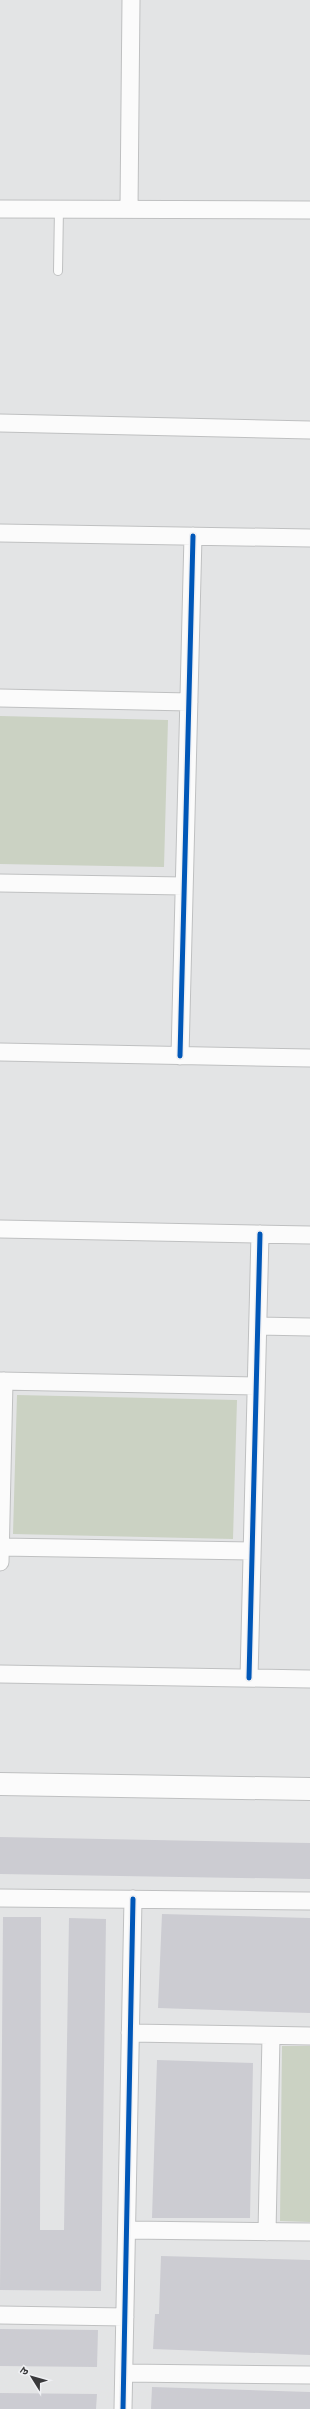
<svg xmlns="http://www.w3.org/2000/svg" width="310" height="2409" font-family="Merriweather,'Noto Sans Devanagari',serif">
  <rect width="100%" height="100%" fill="#e3e4e5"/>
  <path fill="#cbd2c3" d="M 0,716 L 168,720 L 164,867 L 0,864 Z
    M 17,1395 L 237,1400 L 233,1539 L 13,1534 Z
    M 282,2046 L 310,2046 L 310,2222 L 280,2221 Z"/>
  <path fill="#ccccd2" d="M 0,1837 L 310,1843 L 310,1879 L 0,1874 Z
    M 162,1914 L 310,1918 L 310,2013 L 158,2008 Z
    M 3,1917 L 41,1917 L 40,2230 L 64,2230 L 69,1918 L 106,1919 L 101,2291 L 0,2290 Z
    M 157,2060 L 253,2063 L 250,2218 L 152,2218 Z
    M 161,2256 L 310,2260 L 310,2355 L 153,2349 L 155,2314 L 159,2314 Z
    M 0,2329 L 98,2330 L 97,2367 L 0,2366 Z
    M 152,2387 L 310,2392 L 310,2409 L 151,2409 Z
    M 0,2393 L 97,2394 L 96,2409 L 0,2409 Z"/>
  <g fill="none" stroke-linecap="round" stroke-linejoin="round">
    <g stroke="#bfc0c1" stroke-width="10">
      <path id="service" d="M 58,271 L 59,208"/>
    </g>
    <g stroke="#bfc0c1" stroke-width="19">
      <path id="minor" d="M 129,208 L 131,0
        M 0,209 L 310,210
        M 0,423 L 310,430
        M 0,533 L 310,538
        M 0,698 L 189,702
        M 0,883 L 184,886
        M 0,1052 L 310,1058
        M 180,1056 L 193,536
        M 0,1229 L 310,1235
        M 258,1326 L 310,1327
        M 0,1381 L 256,1386
        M 0,1547 L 252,1551
        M 0,1562 L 4,1381
        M 0,1674 L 310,1679
        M 249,1678 L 260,1234
        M 0,1898 L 310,1901
        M 130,2033 L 310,2036
        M 127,2230 L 310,2232
        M 267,2232 L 271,2036
        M 0,2315 L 125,2317
        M 124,2373 L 310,2375
        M 123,2409 L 133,1899"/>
    </g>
    <g stroke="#bfc0c1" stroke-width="24">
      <path id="secondary" d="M 0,1784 L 310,1789"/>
    </g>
    <use href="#service" stroke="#fbfbfb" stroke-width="8"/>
    <use href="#minor" stroke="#fbfbfb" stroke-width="17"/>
    <use href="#secondary" stroke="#fbfbfb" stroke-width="22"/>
    <g stroke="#eff0f3" stroke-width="8">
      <path id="cycleway" d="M 180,1056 L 193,536
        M 249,1678 L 260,1234
        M 123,2409 L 133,1899"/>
    </g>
    <use href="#cycleway" stroke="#0057b8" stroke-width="5"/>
  </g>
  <g transform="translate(32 2377) rotate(307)" stroke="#eff0f3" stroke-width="3" paint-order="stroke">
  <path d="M0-3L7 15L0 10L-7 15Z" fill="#39393b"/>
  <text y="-6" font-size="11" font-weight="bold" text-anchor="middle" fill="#39393b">उ</text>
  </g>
</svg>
